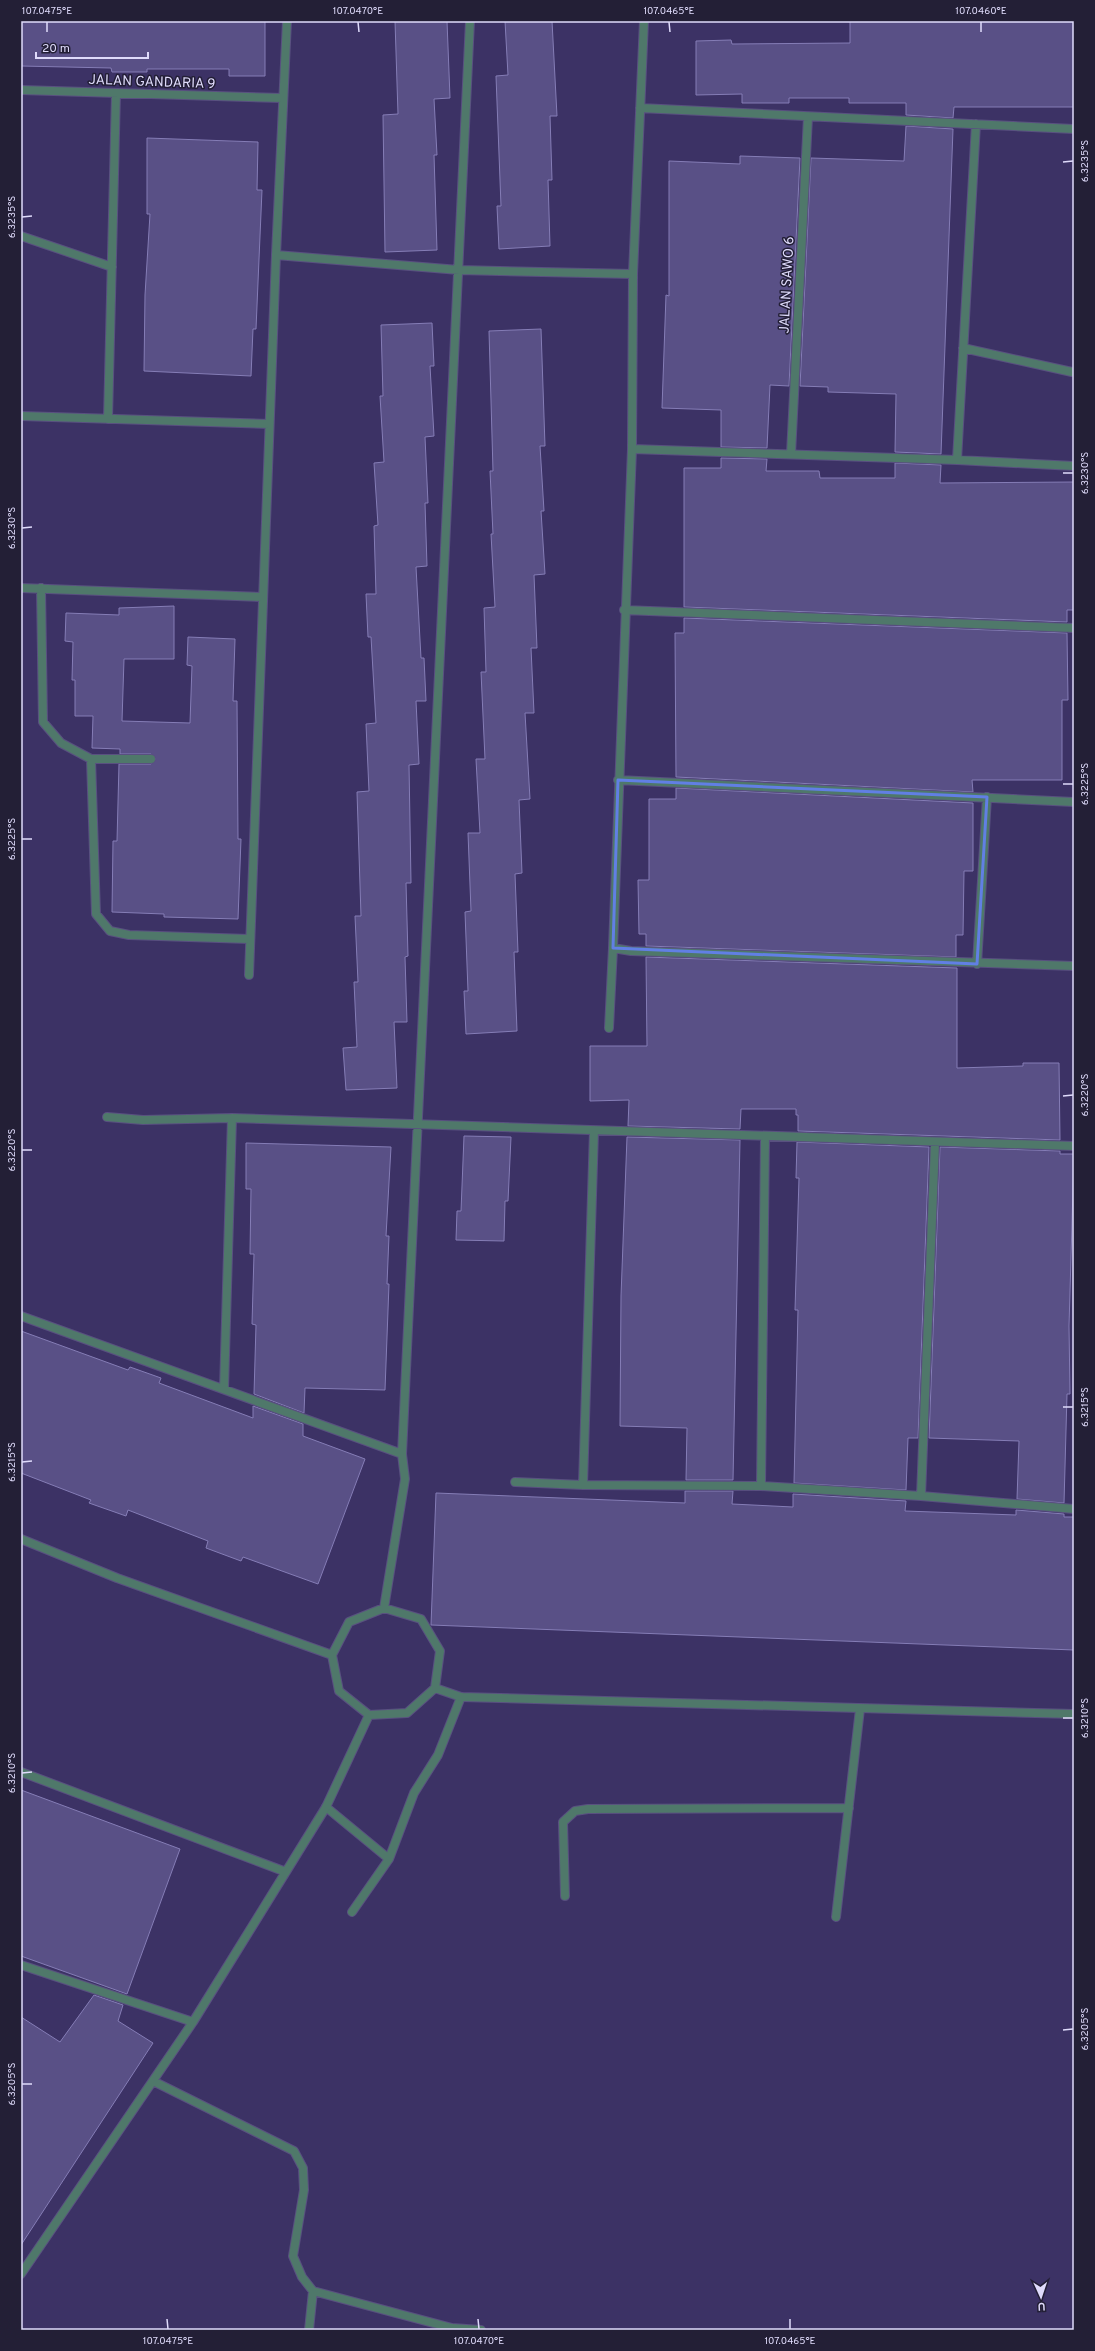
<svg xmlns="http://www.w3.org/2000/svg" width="1095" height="2351" font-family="Overpass,sans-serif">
  <rect width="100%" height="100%" fill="#3c3265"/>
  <path fill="#595086" stroke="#857db6" d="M 21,21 L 265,21 L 265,76 L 229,76 L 229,69 L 147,69 L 147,72 L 112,72 L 111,68 L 21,66 Z
    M 395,21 L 447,21 L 450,98 L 434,99 L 437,155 L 434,155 L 437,250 L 385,252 L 383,115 L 398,114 Z
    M 505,21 L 552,21 L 557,116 L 550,116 L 552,180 L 548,180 L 550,246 L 499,249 L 497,206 L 501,206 L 496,76 L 508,75 Z
    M 850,21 L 1074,21 L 1074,107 L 954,107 L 953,118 L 906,115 L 906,103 L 849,103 L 849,98 L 789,98 L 789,103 L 742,103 L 742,94 L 696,95 L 696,41 L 731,40 L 732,44 L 850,43 Z
    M 906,126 L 953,129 L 941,454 L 895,452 L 896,394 L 828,392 L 828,387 L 800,386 L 811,158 L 904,161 Z
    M 147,138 L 258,142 L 257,190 L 262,190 L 256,329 L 253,329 L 251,376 L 144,371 L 145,295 L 150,214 L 147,214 Z
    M 740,156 L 800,158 L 789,386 L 770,385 L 767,448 L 721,447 L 721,410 L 662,408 L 666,295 L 669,296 L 669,161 L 740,164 Z
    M 432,323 L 434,366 L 430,366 L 434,436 L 425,437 L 428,503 L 425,503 L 427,566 L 416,567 L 421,658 L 424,658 L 426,701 L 416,701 L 419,764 L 409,765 L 411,883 L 406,883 L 408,956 L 405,957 L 407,1022 L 394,1022 L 397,1088 L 346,1090 L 343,1048 L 357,1047 L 354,982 L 358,982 L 355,916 L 361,916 L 357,792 L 369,791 L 366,724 L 376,723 L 371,637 L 368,637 L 366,594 L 376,594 L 374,526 L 378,525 L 374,463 L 384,462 L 380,396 L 383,396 L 381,325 Z
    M 541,329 L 545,446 L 540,446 L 544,511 L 541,511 L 545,574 L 534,575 L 537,648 L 531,648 L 534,713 L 525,713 L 530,799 L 519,800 L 522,873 L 515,874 L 518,952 L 514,952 L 517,1031 L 466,1034 L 464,991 L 468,991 L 465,912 L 471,911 L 468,833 L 480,833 L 476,759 L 485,759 L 481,672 L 486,672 L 484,608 L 495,607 L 491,534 L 493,534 L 490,471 L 493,471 L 489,331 Z
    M 721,458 L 767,459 L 766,471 L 819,471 L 820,478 L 895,478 L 895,463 L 941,465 L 940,483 L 1074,482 L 1074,610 L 1067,610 L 1067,622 L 684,607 L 684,468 L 721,468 Z
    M 174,606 L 174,659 L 124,659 L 122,721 L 190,723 L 192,666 L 187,665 L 188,637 L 235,639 L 233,701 L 237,701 L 238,839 L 241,839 L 238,919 L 164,917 L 164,914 L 112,912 L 113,841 L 117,841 L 119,764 L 151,764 L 156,759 L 151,754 L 120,754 L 120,749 L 92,748 L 93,716 L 75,716 L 75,680 L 72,680 L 73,642 L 65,641 L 66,613 L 119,615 L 119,608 Z
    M 684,618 L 1067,633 L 1068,700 L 1062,700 L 1062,780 L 972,780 L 973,792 L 676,777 L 675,633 L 684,633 Z
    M 676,788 L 973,803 L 973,871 L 964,871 L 963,935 L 956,935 L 956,957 L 646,946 L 646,934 L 639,934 L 638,880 L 649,880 L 649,799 L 676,799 Z
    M 646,957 L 957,968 L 957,1068 L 1023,1066 L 1023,1063 L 1059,1063 L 1060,1140 L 798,1131 L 798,1115 L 796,1115 L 796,1109 L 741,1109 L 740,1129 L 628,1126 L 629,1100 L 590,1101 L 590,1046 L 647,1046 Z
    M 464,1136 L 511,1137 L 508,1201 L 505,1201 L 504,1241 L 456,1240 L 457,1211 L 461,1211 Z
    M 627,1137 L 740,1140 L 733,1480 L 686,1480 L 687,1428 L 620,1426 L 621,1296 Z
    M 797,1142 L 929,1147 L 918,1438 L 908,1438 L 906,1490 L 794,1483 L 798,1310 L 795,1310 L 799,1178 L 796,1178 Z
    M 246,1143 L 391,1147 L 386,1236 L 389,1236 L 387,1284 L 389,1284 L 385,1390 L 305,1388 L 304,1413 L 254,1394 L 256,1325 L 252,1324 L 254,1254 L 250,1254 L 251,1189 L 246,1189 Z
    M 940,1147 L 1060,1151 L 1060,1154 L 1074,1154 L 1069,1326 L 1070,1394 L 1067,1394 L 1064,1503 L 1017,1499 L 1019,1441 L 929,1438 Z
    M 21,1331 L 128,1370 L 130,1367 L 161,1378 L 159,1383 L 253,1418 L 253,1406 L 303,1424 L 303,1436 L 365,1459 L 318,1584 L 243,1557 L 241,1561 L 206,1548 L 208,1541 L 128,1510 L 126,1516 L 89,1503 L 91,1500 L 21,1473 Z
    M 685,1491 L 733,1491 L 732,1504 L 793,1507 L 793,1494 L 906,1501 L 905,1511 L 1016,1515 L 1016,1510 L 1064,1514 L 1064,1517 L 1074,1517 L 1074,1650 L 431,1625 L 436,1493 L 685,1503 Z
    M 21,1790 L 180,1849 L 127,1994 L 21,1956 Z
    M 94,1995 L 123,2005 L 118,2021 L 153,2043 L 21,2245 L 21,2017 L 60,2042 Z"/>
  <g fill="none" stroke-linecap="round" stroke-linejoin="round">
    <g stroke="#595080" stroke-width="10">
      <path id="lane" d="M 326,1807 L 389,1859
        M 565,1896 L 563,1822 L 575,1811 L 588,1809 L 849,1808
        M 352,1912 L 389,1859 L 414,1793 L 438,1755 L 461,1697
        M 836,1917 L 860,1709"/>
    </g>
    <g stroke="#595080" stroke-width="10">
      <path id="street" d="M 644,21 L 633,274 L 632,449 L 613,948 L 631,951 L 1074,966
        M 21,90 L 282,98
        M 640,108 L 1074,129
        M 21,236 L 112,267
        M 276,255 L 459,270 L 633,274
        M 963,348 L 1072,372
        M 21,416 L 269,424
        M 108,419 L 116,93
        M 632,449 L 957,460 L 1074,466
        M 791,454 L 808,117
        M 957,460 L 976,124
        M 21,588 L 262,597
        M 41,588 L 43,722 L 61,743 L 91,759 L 151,759
        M 624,610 L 1074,628
        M 91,759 L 96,914 L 110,931 L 129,935 L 249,939
        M 618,780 L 1074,802
        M 977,964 L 987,797
        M 249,975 L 276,255 L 287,21
        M 609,1028 L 613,948
        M 107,1117 L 143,1120 L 232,1118 L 1074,1146
        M 594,1131 L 583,1485 L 761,1486 L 921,1496 L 1074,1509
        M 21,1316 L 402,1454
        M 224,1389 L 232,1118
        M 515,1482 L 583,1485
        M 761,1486 L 765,1137
        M 921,1496 L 935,1143
        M 21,1539 L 117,1578 L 332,1655
        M 384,1608 L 405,1479 L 402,1454 L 470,21
        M 384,1608 L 421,1619 L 440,1651 L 435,1688 L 407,1713 L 369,1715 L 339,1691 L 332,1655 L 349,1622 Z
        M 435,1688 L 461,1697 L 1074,1714
        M 21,1772 L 286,1872
        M 21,1965 L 193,2022
        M 155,2082 L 294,2151 L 303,2168 L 304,2190 L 293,2256 L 302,2277 L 313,2291 L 452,2328 L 481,2330
        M 21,2274 L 193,2022 L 326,1807 L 369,1715
        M 309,2330 L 313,2291"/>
    </g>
    <use href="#lane" stroke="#4f786a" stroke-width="8"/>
    <use href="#street" stroke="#4f786a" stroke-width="8"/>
  </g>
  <path fill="none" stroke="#617fe4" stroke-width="3" stroke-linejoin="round" d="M 618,780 L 987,797 L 977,964 L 613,948 Z"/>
  <path fill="none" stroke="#dfdbfb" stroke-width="1.5" d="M 47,22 L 47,32M 358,22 L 359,32M 669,22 L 670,32M 981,22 L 981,32M 1063,162 L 1073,161M 22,217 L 32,216M 1063,473 L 1073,473M 22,528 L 32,527M 1063,784 L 1073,784M 22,839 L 32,839M 1063,1096 L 1073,1095M 22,1150 L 32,1150M 1063,1407 L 1073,1407M 22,1462 L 32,1461M 1063,1718 L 1073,1718M 22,1773 L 32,1772M 1063,2030 L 1073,2029M 22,2084 L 32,2084M 167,2319 L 168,2329M 478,2319 L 479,2329M 790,2319 L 790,2329"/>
  <g text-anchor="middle" stroke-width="3" stroke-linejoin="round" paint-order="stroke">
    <g font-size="14" fill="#dfdbfb" stroke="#231f36">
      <text transform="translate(152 81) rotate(2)" y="5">JALAN GANDARIA 9</text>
      <text transform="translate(786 285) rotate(-87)" y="5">JALAN SAWO 6</text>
    </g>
  </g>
  <rect width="1095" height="2351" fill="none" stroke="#231f36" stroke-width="44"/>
  <g transform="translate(1041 2297) rotate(177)" stroke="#231f36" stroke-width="3" paint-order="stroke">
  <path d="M0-3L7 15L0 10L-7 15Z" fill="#dfdbfb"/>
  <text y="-6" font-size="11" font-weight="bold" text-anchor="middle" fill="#dfdbfb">U</text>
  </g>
  <path d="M36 52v6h112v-6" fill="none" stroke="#dfdbfb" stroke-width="2"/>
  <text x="42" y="52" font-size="12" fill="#dfdbfb" stroke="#231f36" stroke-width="3" paint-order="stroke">20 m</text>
  <rect x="22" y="22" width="1051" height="2307" fill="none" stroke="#dfdbfb" stroke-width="1.5"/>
  <g font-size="10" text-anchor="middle" fill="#dfdbfb">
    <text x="47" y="14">107.0475°E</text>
    <text x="358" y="14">107.0470°E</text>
    <text x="669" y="14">107.0465°E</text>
    <text x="981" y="14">107.0460°E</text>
    <text transform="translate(1084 161) rotate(-90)" y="4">6.3235°S</text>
    <text transform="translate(11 217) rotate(-90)" y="4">6.3235°S</text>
    <text transform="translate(1084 473) rotate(-90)" y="4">6.3230°S</text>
    <text transform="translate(11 528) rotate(-90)" y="4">6.3230°S</text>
    <text transform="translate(1084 784) rotate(-90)" y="4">6.3225°S</text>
    <text transform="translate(11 839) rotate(-90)" y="4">6.3225°S</text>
    <text transform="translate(1084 1095) rotate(-90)" y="4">6.3220°S</text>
    <text transform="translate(11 1150) rotate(-90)" y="4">6.3220°S</text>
    <text transform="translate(1084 1407) rotate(-90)" y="4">6.3215°S</text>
    <text transform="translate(11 1462) rotate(-90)" y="4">6.3215°S</text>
    <text transform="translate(1084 1718) rotate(-90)" y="4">6.3210°S</text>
    <text transform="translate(11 1773) rotate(-90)" y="4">6.3210°S</text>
    <text transform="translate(1084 2029) rotate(-90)" y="4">6.3205°S</text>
    <text transform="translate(11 2084) rotate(-90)" y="4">6.3205°S</text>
    <text x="168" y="2344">107.0475°E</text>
    <text x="479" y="2344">107.0470°E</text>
    <text x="790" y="2344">107.0465°E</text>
  </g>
</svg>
